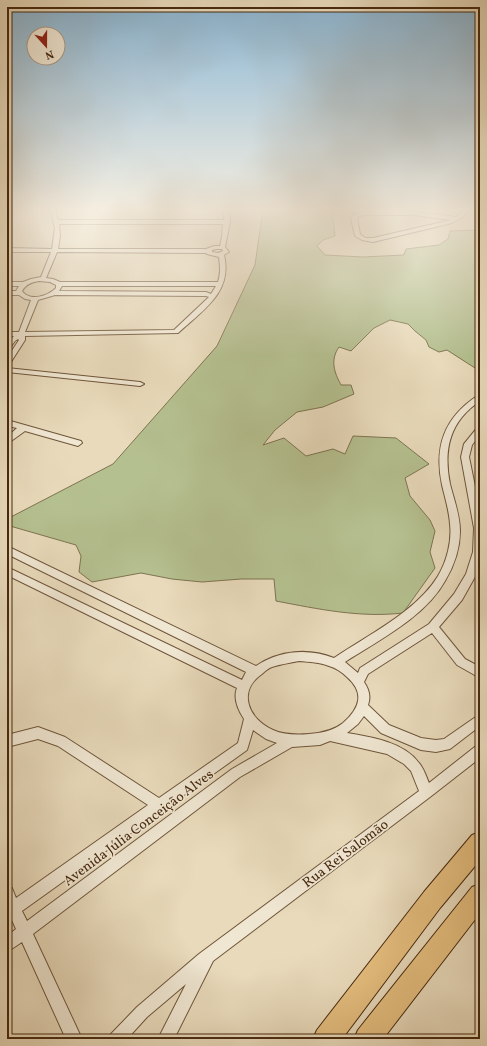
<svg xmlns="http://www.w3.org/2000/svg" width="487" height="1046" font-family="Vollkorn,serif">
  <rect width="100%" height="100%" fill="#e8dabb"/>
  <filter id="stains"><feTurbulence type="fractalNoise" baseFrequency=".005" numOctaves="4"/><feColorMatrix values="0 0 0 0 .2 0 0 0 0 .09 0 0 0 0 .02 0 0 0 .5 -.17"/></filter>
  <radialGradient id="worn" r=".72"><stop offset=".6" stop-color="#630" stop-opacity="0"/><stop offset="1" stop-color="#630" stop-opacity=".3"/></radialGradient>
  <path fill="#b5c090" stroke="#7e7450" d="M 263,209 L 332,209 L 335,236 L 323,240 L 317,246 L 325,255 L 363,257 L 404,255 L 406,249 L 439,245 L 448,239 L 450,231 L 480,230 L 480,367 L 475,368 L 447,350 L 439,352 L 429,347 L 426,340 L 415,331 L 408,324 L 390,320 L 374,328 L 351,351 L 339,347 C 330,360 334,372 341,385 L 351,385 L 354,394 L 323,407 L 297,412 L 275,430 L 263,445 L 284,438 L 306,456 L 333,449 L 345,454 L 353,436 L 396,438 L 429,464 L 405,478 L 410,496 L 430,520 L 435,531 L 430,552 L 435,568 L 403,613 C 360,618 318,609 276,601 L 274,579 L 241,579 L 202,582 L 172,579 L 141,573 L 92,582 L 79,572 L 81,556 L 76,545 L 10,526 L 7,528 L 7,519 L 113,464 L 217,346 L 255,265 Z"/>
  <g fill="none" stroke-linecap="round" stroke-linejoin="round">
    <g stroke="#6f553a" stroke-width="2">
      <path id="minor" d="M 13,209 L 19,209 L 7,217 L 7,213 Z
        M 50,209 L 55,209 L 58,220 L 224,220 L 224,209 L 230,209 L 230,222 L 225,247 L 229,252 L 224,255 C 233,292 203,310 178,333 L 25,336 L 25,340 L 9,365 L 7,366 L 7,358 L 19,340 L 18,339 L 15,341 L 9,349 L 7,350 L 7,343 L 14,336 L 7,336 L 7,332 L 19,332 L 31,300 L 25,299 L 19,295 L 7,295 L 7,291 L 16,291 L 19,286 L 7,286 L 7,282 L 23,282 L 31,279 L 41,277 L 51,252 L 7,252 L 7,248 L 52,249 L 55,228 ZM 59,224 L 223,224 L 222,237 L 220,246 L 214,246 L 206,249 L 58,249 L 60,236 ZM 216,249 L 222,249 L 223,251 L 218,253 L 212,252 L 212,250 ZM 57,252 L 206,253 L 207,254 L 219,257 C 220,266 221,273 218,282 L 60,282 L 53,279 L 46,278 ZM 39,281 L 50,282 L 56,285 L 56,288 C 48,296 30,302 22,291 C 26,284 32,282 39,281 ZM 62,286 L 216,286 L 211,294 L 206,292 L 59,291 ZM 55,295 L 206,296 L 209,297 L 174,330 L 25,332 L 38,300 Z
        M 464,209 L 469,209 L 464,216 L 452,223 L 373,242 L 362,240 L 355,236 L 351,218 L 354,214 C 387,207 423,213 456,217 L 463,212 ZM 367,215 L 413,215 L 451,220 L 373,238 L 365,238 L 360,234 L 357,218 L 358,216 Z
        M 7,368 L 140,382 L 144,384 L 140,386 L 7,372 Z
        M 477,396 L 480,396 L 480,401 C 450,421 443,449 450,484 C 454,500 460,515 460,531 C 460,549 454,566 445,581 C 425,617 379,640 345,662 L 358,673 L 360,668 L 429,624 L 454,594 L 466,574 L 473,552 L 474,528 L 461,457 L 464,444 L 477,428 L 480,427 L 480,435 L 472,445 L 469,457 L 480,511 L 480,561 L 476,575 L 462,600 L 439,627 L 465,659 L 480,667 L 480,678 L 457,665 L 432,633 L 368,674 L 364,682 C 369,689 371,697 368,705 L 389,725 L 421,738 L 436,740 L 444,739 L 480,714 L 480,726 L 450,749 L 436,752 L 421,750 L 381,733 L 364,716 L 358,724 L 347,733 C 371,737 404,742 419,763 C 424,769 426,776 429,783 L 476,746 L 480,744 L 480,758 L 430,797 L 213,961 L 174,1039 L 158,1039 L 186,984 L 147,1017 L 127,1039 L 108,1039 L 111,1034 L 137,1007 L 199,954 L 419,791 L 411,771 L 404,764 L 387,754 L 330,741 L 320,745 L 292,747 L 240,777 L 33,934 L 82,1039 L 66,1039 L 22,942 L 7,952 L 7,936 L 16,929 L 11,918 L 7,920 L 7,886 L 12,888 L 16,898 L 148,805 L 58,746 L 38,739 L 7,747 L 7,735 L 38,727 L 65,737 L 159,798 L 238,743 L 244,719 C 238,710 233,698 237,688 L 7,575 L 7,567 L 242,680 L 246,672 L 7,554 L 7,546 L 256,666 C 279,650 309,648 334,658 C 368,635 417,611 438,576 C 447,561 452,541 450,524 C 449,510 445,498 442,485 C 434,447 444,418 477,396 ZM 299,661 C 309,662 320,662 329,666 C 336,668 342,672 347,677 C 365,693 360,708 343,723 C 333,731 321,733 309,734 C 296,735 284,735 273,730 C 248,719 237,691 262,674 C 265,671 269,668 272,667 C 281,664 290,663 299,661 ZM 253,730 L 266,739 L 277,743 L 232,769 L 27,921 L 22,911 L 247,750 Z
        M 7,420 L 81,441 L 82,443 L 78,446 L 25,431 L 7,444 L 7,437 L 17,428 L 7,426 Z"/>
    </g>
    <g stroke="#47290f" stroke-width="2">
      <path id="primary" d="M 480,832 L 480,860 L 440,908 L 342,1039 L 313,1039 L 317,1030 L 424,892 L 472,835 Z
        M 480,884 L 480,913 L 383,1039 L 354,1039 L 358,1030 L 472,887 Z"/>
    </g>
    <use href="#minor" fill="#f0e7d3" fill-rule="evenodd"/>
    <use href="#primary" fill="#e4bd7e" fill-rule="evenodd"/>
  </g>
  <linearGradient id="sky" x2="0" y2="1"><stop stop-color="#89b6d5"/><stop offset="0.59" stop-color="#f5eee0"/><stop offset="1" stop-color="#f5eee0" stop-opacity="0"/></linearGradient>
  <rect width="487" height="356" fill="url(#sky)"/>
  <g text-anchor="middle" stroke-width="3.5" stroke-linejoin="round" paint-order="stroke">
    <g font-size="14" fill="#47290f" stroke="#f0e7d3">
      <text transform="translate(138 827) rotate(-37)" y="5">Avenida Júlia Conceição Alves</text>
      <text transform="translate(345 853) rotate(-37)" y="5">Rua Rei Salomão</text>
    </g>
  </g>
  <rect width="487" height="1046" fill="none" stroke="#e8dabb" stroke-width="24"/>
  <rect x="8" y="8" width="471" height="1030" fill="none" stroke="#47290f" stroke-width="2"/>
  <rect x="12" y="12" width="463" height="1022" fill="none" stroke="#47290f"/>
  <g transform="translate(46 46) rotate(159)"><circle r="19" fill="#f0e7d3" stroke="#ac9b85"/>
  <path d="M0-3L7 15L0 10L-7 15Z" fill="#8f2418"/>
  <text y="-6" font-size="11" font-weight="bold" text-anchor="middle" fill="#47290f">N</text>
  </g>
  <rect width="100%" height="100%" filter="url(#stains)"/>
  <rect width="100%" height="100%" fill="url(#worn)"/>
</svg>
